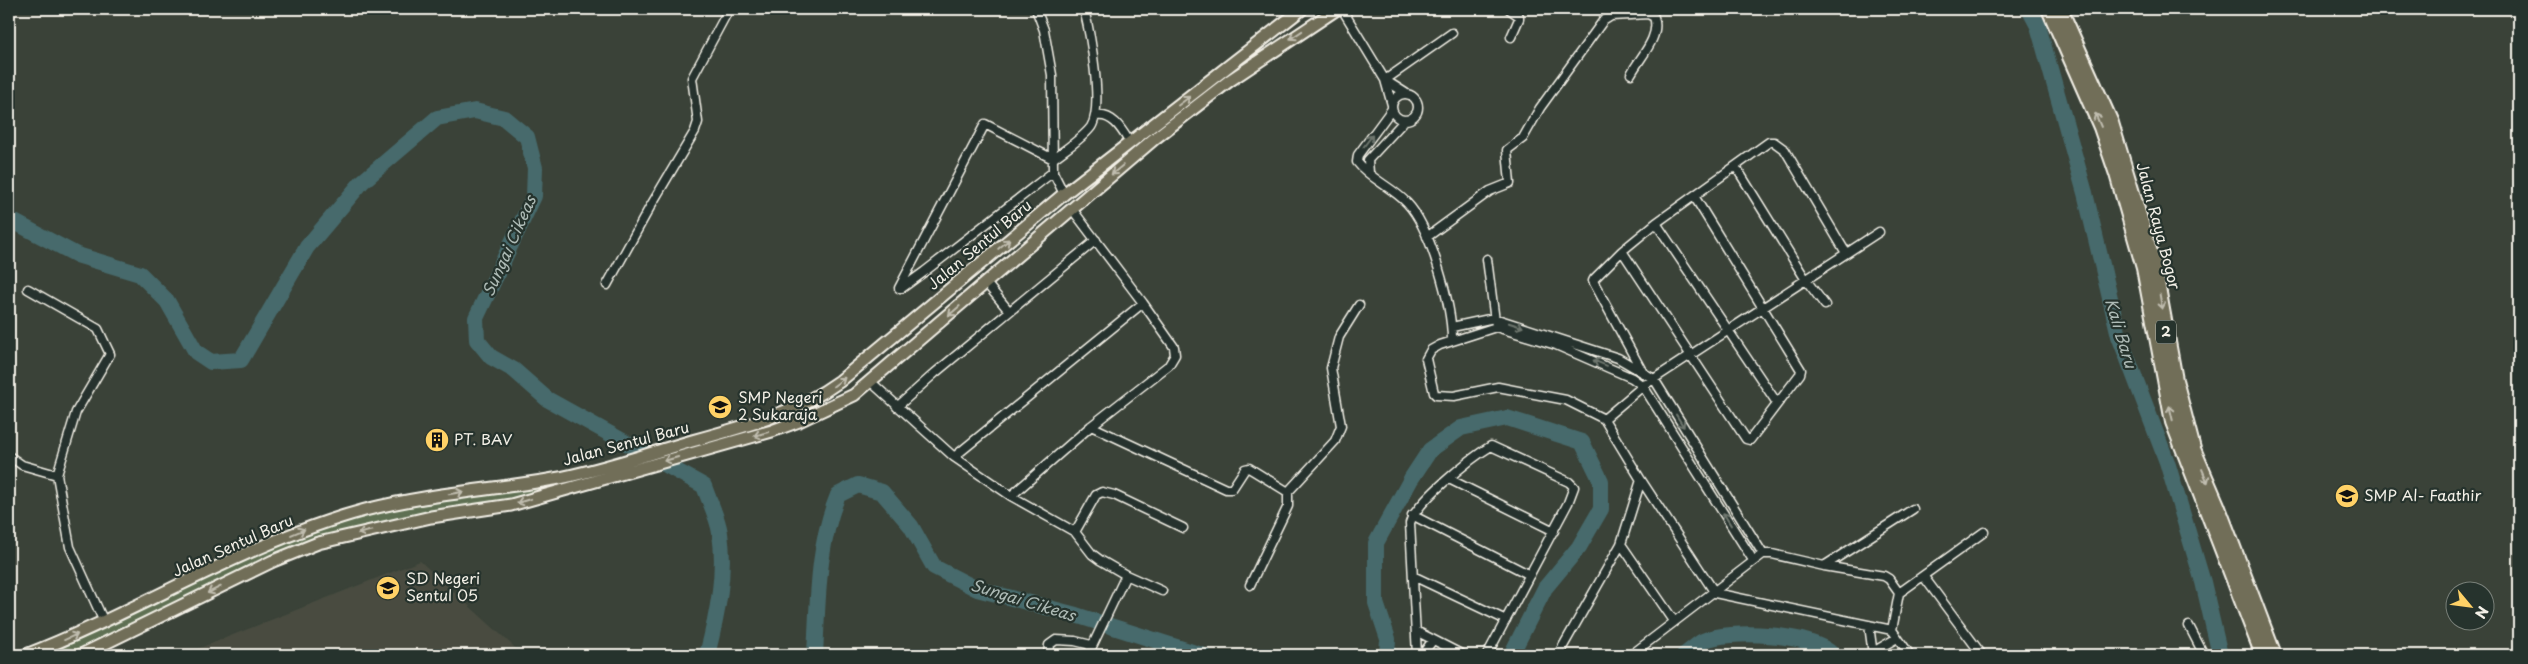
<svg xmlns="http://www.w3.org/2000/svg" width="2528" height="664" font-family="'Playpen Sans',sans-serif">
  <rect width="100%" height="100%" fill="#3a4238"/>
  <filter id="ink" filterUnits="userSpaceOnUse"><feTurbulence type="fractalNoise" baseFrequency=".02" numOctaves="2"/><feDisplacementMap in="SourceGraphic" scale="10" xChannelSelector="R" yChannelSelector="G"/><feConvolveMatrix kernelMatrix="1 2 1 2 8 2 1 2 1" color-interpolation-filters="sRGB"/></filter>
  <g filter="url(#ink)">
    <path fill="#484c40" d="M 420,561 L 523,655 L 182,655 Z"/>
    <path fill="#5f7052" stroke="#aab09d" d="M 570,475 L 571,487 L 318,543 L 81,655 L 25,655 L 257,549 L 366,510 Z"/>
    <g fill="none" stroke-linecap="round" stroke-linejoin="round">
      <path stroke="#466a6c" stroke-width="16" d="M 2029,9 L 2038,26 L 2085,193 L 2119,336 L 2167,462 L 2203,582 L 2220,655
        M 9,219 L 77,255 L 140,274 L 167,301 L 196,352 L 211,362 L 241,360 L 307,247 L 362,182 L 437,118 L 475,111 L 504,118 L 527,137 L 535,168 L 534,196 L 476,318 L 477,340 L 491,357 L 514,370 L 547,399 L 704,486 C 709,501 718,518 720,533 C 726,574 717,616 707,655
        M 815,655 C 818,601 817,546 838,495 L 858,485 L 882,492 L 911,526 L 934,567 L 977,589 L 1076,615 L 1202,655
        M 1387,655 L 1388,639 L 1376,603 L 1376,543 L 1411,479 L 1430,450 L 1461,428 L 1507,418 L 1582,442 L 1601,481 L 1601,509 L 1579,547 L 1545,588 L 1511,655
        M 1684,655 C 1690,651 1696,645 1703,641 C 1728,629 1814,633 1833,655"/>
      <g stroke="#f4f1e8" stroke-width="11">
        <path id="street" d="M 1036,9 L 1044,30 L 1052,75 L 1053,172 L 1064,194
          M 1342,9 L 1385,80 L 1407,94
          M 1509,9 L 1519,16 L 1519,19 L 1511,37
          M 1631,74 C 1640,57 1661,37 1654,17 L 1648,14 L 1631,15
          M 1385,80 L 1452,33
          M 1385,80 L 1392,105
          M1392 107a13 13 0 1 1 26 0a13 13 0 1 1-26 0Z
          M 1392,109 L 1358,155 L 1357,162 C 1370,179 1392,187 1407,203 C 1431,228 1452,306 1452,340
          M 1096,116 C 1113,113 1122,130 1130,143
          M 1736,167 L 1806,280 L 1825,305
          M 1053,172 L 924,272 L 902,288 L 899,288 L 985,124 L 1053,159 C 1064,150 1082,139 1091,127 C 1104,107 1090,33 1084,9
          M 1369,173 L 1368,160 L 1405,120
          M 1656,223 L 1777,403
          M 1427,237 L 1490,191 L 1510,183 L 1507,150 L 1523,138 L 1540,108 L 1603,21 L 1611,16 L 1631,15 L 1630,9
          M 1622,251 L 1746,439 L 1750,440 L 1800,374 L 1801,370 L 1694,196
          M 1487,259 L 1495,321
          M 986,283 L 1009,311
          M 607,285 L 650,207 L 695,131 L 698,122 L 692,78 L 729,9
          M 1452,327 L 1494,318 L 1618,358 L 1654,379 L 1763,554
          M 1643,373 L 1593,281 L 1594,279 L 1622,251 L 1656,223 L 1769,142 L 1774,142 L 1785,150 L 1846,253
          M 871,382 L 954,457 L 1011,496 L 1075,532 L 1092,554 L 1100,560 L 1126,575 L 1162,591
          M 897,407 L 935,373 L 1096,240
          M 1604,419 L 1643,386 L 1879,232
          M 1091,426 L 1226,489 L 1232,489 L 1245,469 L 1249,468 L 1288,492
          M 9,456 L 22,465 L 57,475 L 76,412 L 110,354 L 98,329 L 28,289
          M 954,457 L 1143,303
          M 57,475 L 70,547 L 104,622
          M 1449,479 L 1554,531
          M 1641,480 L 1715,593 L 1892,630
          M 1011,496 L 1091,426 L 1169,365 L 1175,355 L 1174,347 L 1143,303 L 1072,209
          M 1412,515 L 1530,575
          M 1075,532 L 1096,495 L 1102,492 L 1114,495 L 1183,528
          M 1621,544 L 1674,621
          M 1824,566 L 1913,509
          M 1413,576 L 1506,620
          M 1924,577 L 1982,655
          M 1250,585 L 1288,506 L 1288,492 L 1335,441 L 1341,426 L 1331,368 L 1339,337 L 1359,305
          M 1899,593 L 1984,532
          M 1869,625 L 1873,655
          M 2189,626 L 2204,655
          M 1416,631 L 1463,655
          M 1873,652 L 1897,638
          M 1048,655 L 1049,645 L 1056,640 L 1075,641 L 1091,645
          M 1088,655 L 1126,575
          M 1417,655 L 1410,523 C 1416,502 1471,458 1491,446 L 1569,482 L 1574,487 L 1568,503 L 1487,655
          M 1422,655 L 1433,640
          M 1558,655 L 1621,544 L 1641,480 L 1604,419 L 1566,400 L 1498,387 L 1454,396 L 1436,395 L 1434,393 L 1426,359 L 1431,350 L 1440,345 L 1496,327 L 1556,345 L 1632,378 L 1643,386 L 1753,560
          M 1631,655 L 1763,554 L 1772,554 L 1824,566 L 1884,576 L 1889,579 L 1899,593 L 1892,630 L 1910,655"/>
      </g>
      <g stroke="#f4f1e8" stroke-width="15">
        <path id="primary" d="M 26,655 C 140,611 246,542 365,510 C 427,494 491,490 554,479 C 599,471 647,454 692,441 C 744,427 796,413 840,381 L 1064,194 L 1302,9
          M 81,655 L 273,561 L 318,543 L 431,517 L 511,505 L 772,431 L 799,421 L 854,395 L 1154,139 L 1229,81 L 1337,9"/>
      </g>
      <g stroke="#f4f1e8" stroke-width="18">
        <path id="highway" d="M 2049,9 L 2101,127 L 2117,174 L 2144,268 L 2173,422 L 2263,655
          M 2060,9 L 2111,123 L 2154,266 L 2175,380 L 2193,449 L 2217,505 L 2274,655"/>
      </g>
      <use href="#street" stroke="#26332d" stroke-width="8"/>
      <use href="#primary" stroke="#716e59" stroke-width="11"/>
      <use href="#highway" stroke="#716e59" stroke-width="14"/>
    </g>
    <defs><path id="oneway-shaft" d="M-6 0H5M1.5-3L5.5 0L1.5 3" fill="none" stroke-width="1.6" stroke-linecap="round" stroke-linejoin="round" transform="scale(1.25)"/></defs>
    <g stroke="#c0bdaf">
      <use href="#oneway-shaft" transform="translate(1296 35) rotate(146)"/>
      <use href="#oneway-shaft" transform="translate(1184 101) rotate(-37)"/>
      <use href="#oneway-shaft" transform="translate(2098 120) rotate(-113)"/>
      <use href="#oneway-shaft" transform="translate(1117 170) rotate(140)"/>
      <use href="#oneway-shaft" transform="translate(1004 244) rotate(-40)"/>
      <use href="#oneway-shaft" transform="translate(2161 302) rotate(80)"/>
      <use href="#oneway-shaft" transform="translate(954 311) rotate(139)"/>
      <use href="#oneway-shaft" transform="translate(839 382) rotate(-37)"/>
      <use href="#oneway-shaft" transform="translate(2171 413) rotate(-103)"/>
      <use href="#oneway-shaft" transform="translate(761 434) rotate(164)"/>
      <use href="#oneway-shaft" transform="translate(671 459) rotate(164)"/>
      <use href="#oneway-shaft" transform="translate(2205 476) rotate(67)"/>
      <use href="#oneway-shaft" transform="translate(456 493) rotate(-9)"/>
      <use href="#oneway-shaft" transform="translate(524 501) rotate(163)"/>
      <use href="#oneway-shaft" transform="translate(298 532) rotate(-23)"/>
      <use href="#oneway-shaft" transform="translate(365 532) rotate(166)"/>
      <use href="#oneway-shaft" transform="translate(214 590) rotate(154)"/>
      <use href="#oneway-shaft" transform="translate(71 637) rotate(-24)"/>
    </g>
    <g stroke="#6e766e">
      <use href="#oneway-shaft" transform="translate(1368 141) rotate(-53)"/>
      <use href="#oneway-shaft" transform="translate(1516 325) rotate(18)"/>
      <use href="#oneway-shaft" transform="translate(1600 363) rotate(-158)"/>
      <use href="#oneway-shaft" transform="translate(1680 421) rotate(58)"/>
      <use href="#oneway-shaft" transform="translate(1727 519) rotate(-122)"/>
    </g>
  </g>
  <defs>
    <g id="school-disc" transform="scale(1.25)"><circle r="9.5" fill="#ffd166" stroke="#26332d"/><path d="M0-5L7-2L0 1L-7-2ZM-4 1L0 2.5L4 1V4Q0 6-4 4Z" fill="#111"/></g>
    <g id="building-disc" transform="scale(1.25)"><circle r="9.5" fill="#ffd166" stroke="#26332d"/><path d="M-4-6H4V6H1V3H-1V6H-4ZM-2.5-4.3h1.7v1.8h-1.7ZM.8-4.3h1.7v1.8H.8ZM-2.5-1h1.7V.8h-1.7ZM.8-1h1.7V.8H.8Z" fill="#111"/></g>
  </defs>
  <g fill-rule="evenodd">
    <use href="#school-disc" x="720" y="407"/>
    <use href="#building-disc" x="437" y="440"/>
    <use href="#school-disc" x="2347" y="496"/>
    <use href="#school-disc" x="388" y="588"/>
  </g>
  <g text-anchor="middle" stroke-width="4.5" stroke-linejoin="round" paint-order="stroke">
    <rect fill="#26332d" stroke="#b6b8b0" stroke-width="1" x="2156" y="320.5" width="20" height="23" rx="4"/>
    <g font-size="14" font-weight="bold" fill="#f4f1e8">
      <text x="2166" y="337">2</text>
    </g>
    <g font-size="15" fill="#f4f1e8" stroke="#26332d">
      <text transform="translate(2158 226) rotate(75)" y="5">Jalan Raya Bogor</text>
      <text transform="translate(980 245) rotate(-40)" y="5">Jalan Sentul Baru</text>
      <text transform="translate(626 444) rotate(-15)" y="5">Jalan Sentul Baru</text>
      <text transform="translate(233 546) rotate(-24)" y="5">Jalan Sentul Baru</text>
    </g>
    <g font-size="15" fill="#f4f1e8" stroke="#26332d" text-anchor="start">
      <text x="738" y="403">SMP Negeri<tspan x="738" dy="17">2 Sukaraja</tspan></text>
      <text x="454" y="445">PT. BAV</text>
      <text x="2364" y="501">SMP Al- Faathir</text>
      <text x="406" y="584">SD Negeri<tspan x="406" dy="17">Sentul 05</tspan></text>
    </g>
    <g font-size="16" font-style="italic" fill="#aebbb6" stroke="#26332d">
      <text transform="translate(509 246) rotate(-66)" y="6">Sungai Cikeas</text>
      <text transform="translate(2121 333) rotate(73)" y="6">Kali Baru</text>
      <text transform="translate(1023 600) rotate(17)" y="6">Sungai Cikeas</text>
    </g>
  </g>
  <rect width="2528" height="664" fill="none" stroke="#26332d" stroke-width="30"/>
  <rect x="15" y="15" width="2498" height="634" fill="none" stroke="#f4f1e8" stroke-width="2" filter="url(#ink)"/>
  <g transform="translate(2470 606) rotate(119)"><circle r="24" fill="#26332d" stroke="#787f78"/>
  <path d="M0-4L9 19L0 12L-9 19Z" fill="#ffd166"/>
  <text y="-8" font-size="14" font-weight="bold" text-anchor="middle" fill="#f4f1e8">N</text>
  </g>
</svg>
